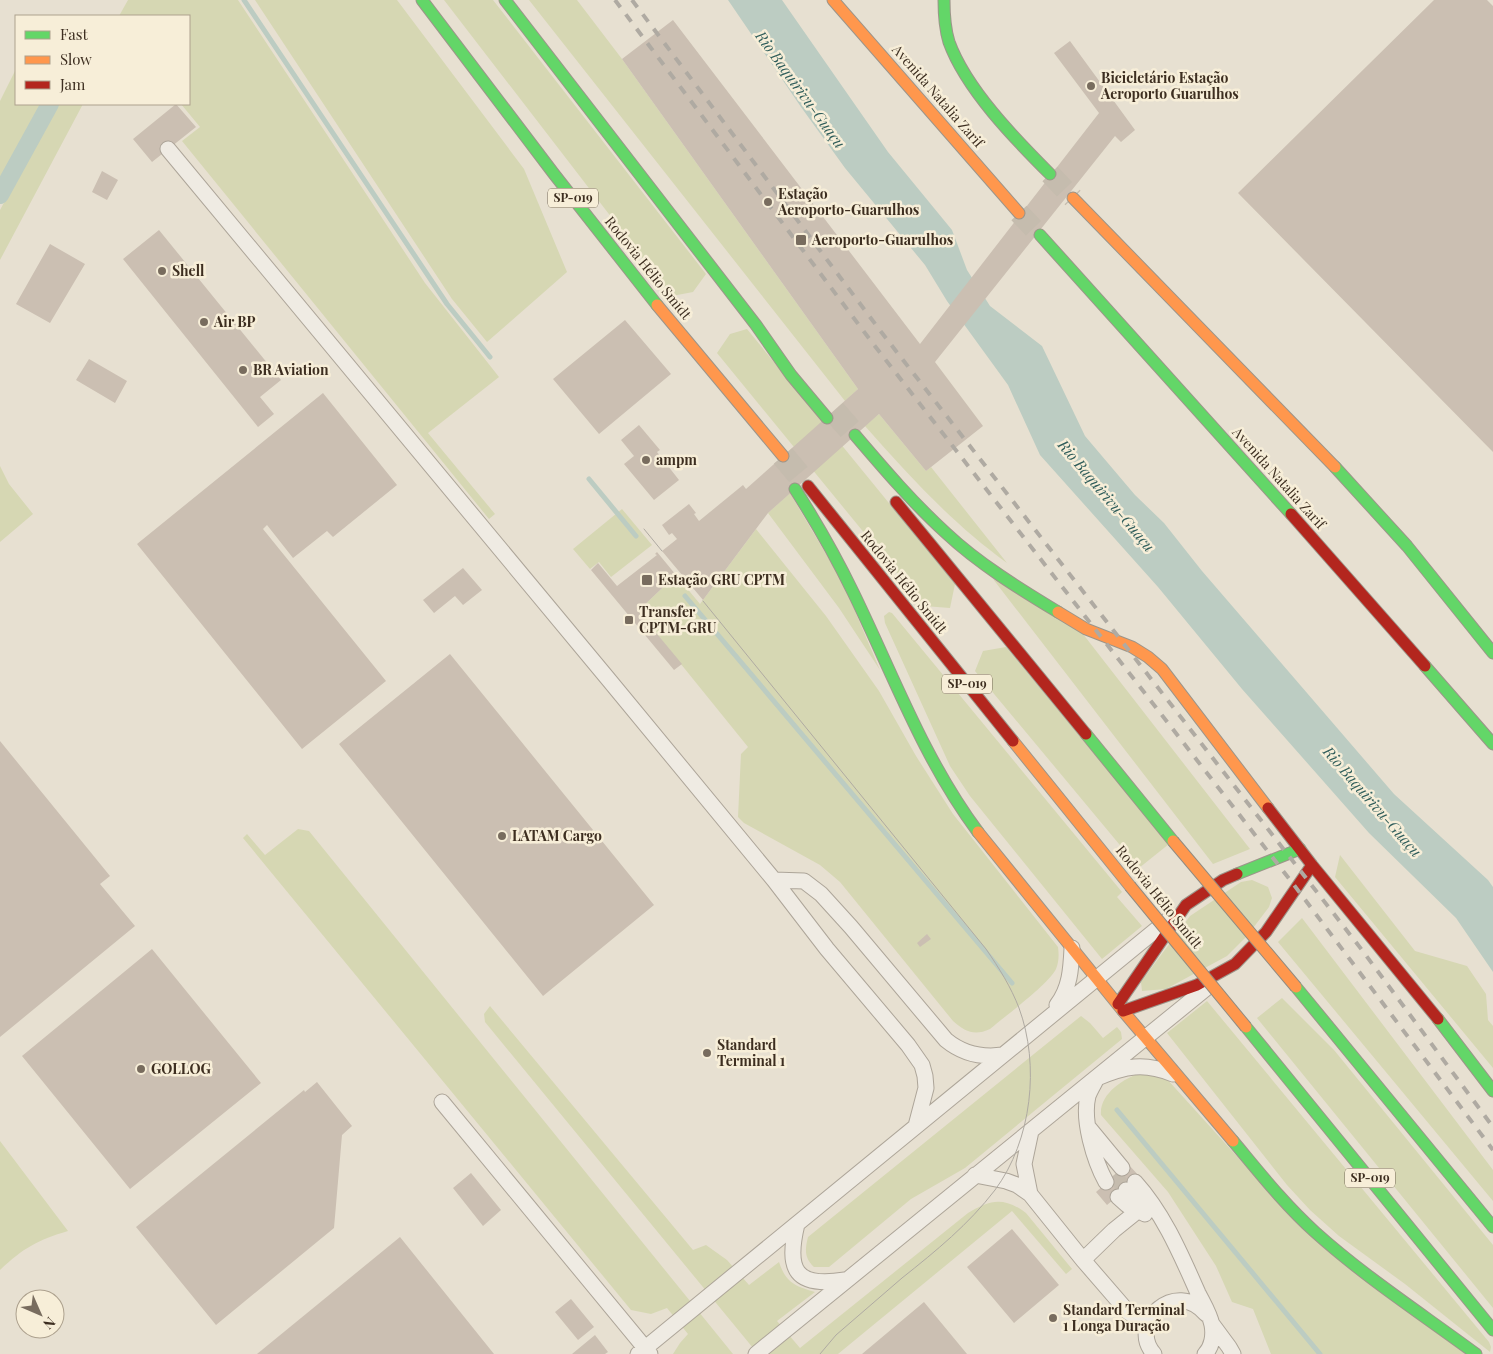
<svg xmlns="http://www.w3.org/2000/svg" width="1493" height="1354" font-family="'Playfair Display',serif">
  <rect width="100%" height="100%" fill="#e7e0d1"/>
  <path fill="#d6d7b3" d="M 128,0 L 238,0 L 425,283 L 499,377 L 428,433 L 495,514 L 489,519 L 182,141 L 200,127 L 181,104 L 189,104 L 189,16 L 119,16 Z
    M 255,0 L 397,0 L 524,169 L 567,272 L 487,342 L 452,299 Z
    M 444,0 L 493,0 L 706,274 L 693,292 L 672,296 Z
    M 529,0 L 577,0 L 622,59 L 858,389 L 845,401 Z
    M 16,69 L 16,104 L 43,104 L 0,181 L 0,101 Z
    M 57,104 L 83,104 L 0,260 L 0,210 Z
    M 747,329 L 955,584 L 950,608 L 924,606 L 717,353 L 730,334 Z
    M 879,414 L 926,471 L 931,467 L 1007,563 C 952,523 910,477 865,426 Z
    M 0,466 L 9,484 L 33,514 L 0,542 Z
    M 790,493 L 843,583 L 880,670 L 839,608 L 768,513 Z
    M 622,509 L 652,545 L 611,577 L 599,562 L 590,569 L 573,549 Z
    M 756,529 L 826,616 L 879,691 L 916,756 L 953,814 L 1058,947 C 1059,954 1059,962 1056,969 C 1049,984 1004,1017 990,1029 C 975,1036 965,1032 953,1021 L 840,882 L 820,865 L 744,823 L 738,817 L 741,754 L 748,747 L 638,611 L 676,575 L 700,604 Z
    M 993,579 L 1083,634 L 1250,849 L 1213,864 Z
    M 889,612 L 892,613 L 1122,892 L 1117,897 L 1142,926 L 1102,959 L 970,796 L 950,766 L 885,623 L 884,616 Z
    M 1006,647 L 1169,844 L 1139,868 L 975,671 L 983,651 Z
    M 298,829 L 309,831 L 733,1354 L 673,1354 L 680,1343 L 688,1334 L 667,1308 L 651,1314 L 631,1310 L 243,838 L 247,834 L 265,855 Z
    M 1340,855 L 1415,951 L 1467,966 L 1486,994 L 1488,1020 L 1493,1026 L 1493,1068 L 1335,877 Z
    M 1252,880 L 1268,887 L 1272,898 L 1269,907 L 1247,936 L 1227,956 L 1166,989 L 1142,991 L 1141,982 L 1190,916 L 1241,882 Z
    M 1302,918 L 1493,1170 L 1493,1201 L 1278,942 Z
    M 1282,998 L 1334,1050 L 1493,1245 L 1493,1308 L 1257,1018 Z
    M 1207,1001 L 1489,1342 L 1491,1347 L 1490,1352 L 1405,1284 L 1339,1236 L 1310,1210 L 1287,1185 L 1167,1033 Z
    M 490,1006 L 693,1250 L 706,1245 L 727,1260 L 749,1285 L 779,1262 C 786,1283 795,1286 815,1292 L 777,1321 L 800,1348 L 968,1213 C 990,1200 1003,1196 1026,1213 L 1072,1269 L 1066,1274 L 1012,1211 L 838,1354 L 758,1354 L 485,1022 L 484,1014 Z
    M 1081,1016 L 1090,1023 L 1103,1038 L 1117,1027 L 1121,1032 L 1122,1039 L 965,1168 L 911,1199 L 829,1267 L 814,1267 C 804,1258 805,1249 808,1237 Z
    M 1141,1073 L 1166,1078 L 1300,1226 L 1465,1354 L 1271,1354 L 1253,1309 L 1232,1302 L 1216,1266 L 1168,1192 L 1101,1115 C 1099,1094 1124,1078 1141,1073 Z
    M 0,1141 L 68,1231 C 38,1240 23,1248 0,1270 Z"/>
  <path fill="#bcccc2" d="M 728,0 L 782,0 L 888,152 L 952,230 L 967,270 L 990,306 L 1042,346 L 1085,436 L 1135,495 L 1164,523 L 1202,571 L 1394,794 L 1488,880 L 1493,887 L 1493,972 L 1456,918 L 1369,833 L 1242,689 L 1158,587 L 1040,455 L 1008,385 L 947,301 L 925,265 L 845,168 L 801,107 Z"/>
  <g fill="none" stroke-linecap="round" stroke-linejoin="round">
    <path stroke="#bcccc2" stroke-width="5" d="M 244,0 L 447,304 L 490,357
      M 589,479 L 636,536
      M 685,596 L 1012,983
      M 1117,1110 L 1320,1354"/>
    <path stroke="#bcccc2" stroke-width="18" d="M 0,195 L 50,104"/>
  </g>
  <path fill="#cbbfb2" d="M 1434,0 L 1487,0 L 1493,6 L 1493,452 L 1238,193 Z
    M 673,20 L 920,344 L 1099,113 L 1054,53 L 1070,41 L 1135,130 L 1121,142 L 1115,136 L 935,362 L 983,426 L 926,471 L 879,414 L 768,513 L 703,600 L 662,551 L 677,539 L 672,533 L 669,535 L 662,525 L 689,504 L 696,513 L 694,514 L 699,521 L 743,485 L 746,489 L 858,389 L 622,59 Z
    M 176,104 L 196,127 L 152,162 L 133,139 Z
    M 102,171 L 118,180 L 107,200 L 92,192 Z
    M 159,230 L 281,380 L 260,397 L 274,414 L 258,427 L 123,259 Z
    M 50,244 L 85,264 L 50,323 L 16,304 Z
    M 625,320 L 671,374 L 599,434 L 553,379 Z
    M 89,359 L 127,381 L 115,403 L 76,380 Z
    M 323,393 L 397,485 L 333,537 L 327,531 L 293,558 L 267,525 L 263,529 L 386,681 L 302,749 L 137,544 Z
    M 639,425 L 660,450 L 657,452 L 679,480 L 654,500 L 624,464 L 634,456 L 621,440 Z
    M 657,552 L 676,575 L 638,611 L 682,664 L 674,670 L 591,570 L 598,563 L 617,586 L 657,555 L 655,554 Z
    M 463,568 L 482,590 L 463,605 L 455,596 L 434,613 L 423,600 Z
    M 450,654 L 654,905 L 543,996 L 339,744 Z
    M 0,741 L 110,876 L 100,884 L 135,926 L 0,1037 Z
    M 927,934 L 931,939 L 920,947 L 917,943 Z
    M 152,949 L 261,1083 L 130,1189 L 22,1056 Z
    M 317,1082 L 352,1126 L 342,1135 L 334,1228 L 216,1325 L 136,1227 L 304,1090 L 305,1092 Z
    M 1128,1164 L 1140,1177 L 1107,1205 L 1096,1192 Z
    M 471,1173 L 501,1210 L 483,1226 L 453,1188 Z
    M 1012,1229 L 1059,1285 L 1014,1323 L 967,1267 Z
    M 400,1237 L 494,1354 L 257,1354 Z
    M 571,1299 L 594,1327 L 578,1340 L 555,1312 Z
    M 924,1302 L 967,1354 L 862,1354 Z
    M 595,1335 L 608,1352 L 605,1354 L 572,1354 Z"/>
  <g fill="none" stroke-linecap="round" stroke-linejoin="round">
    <path stroke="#c5bcae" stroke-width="15" stroke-dasharray="15 8" stroke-linecap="butt" d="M 1114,1175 L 1126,1190"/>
    <path stroke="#c5bcae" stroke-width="21" stroke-dasharray="21 11" stroke-linecap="butt" d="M 1050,174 L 1073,198
      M 1019,213 L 1040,235"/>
    <path stroke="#c5bcae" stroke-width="24" stroke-dasharray="24 12" stroke-linecap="butt" d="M 834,411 L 855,435
      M 783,456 L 804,481"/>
    <g stroke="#ada599" stroke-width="17">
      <path id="street" d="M 168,149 L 609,680 L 774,880 L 827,949 L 908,1045 L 922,1065 L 925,1076 L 926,1088 L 916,1126
        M 774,880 L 804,881 L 821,894 L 851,927 L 946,1040 C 963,1054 982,1058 1003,1055
        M 1057,1005 C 1070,988 1071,969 1072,948
        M 442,1102 L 650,1354
        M 1089,1128 L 1122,1168
        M 975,1175 L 1006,1181 L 1017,1185 L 1030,1194 L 1083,1260 L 1128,1312 L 1148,1324
        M 1106,1182 C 1094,1160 1082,1120 1088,1096 C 1090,1090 1094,1084 1097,1078 C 1125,1066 1144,1062 1173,1074
        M 1135,1182 C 1164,1214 1181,1255 1198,1293 C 1203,1303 1210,1314 1212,1325 C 1214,1335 1212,1347 1205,1354
        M 1126,1190 L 1143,1207
        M 1030,1194 L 1024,1164 L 1031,1131
        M 1118,1197 L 1127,1205 L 1145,1214
        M 797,1224 C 786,1270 795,1288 845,1280
        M 1083,1260 L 1114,1230 L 1150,1201
        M 1212,1324 L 1229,1347 L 1233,1354
        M 638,1354 L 1168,920
        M 756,1354 L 1209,986
        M 1154,1354 C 1127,1323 1176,1278 1206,1314"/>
    </g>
    <g stroke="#9c958a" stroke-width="13">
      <path id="fast" d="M 422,0 L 554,174 L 657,305
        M 505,0 L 756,325 L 791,375 L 827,418
        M 944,0 C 944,14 945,29 949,42 C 966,89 1015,139 1050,174
        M 1040,235 L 1291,514
        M 855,435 C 884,469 913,503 946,533 C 979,564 1020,589 1058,612
        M 1335,467 L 1407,546 L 1493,653
        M 795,489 C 816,522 836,557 853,592 C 893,674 923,758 978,832
        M 1425,666 L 1493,744
        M 1086,734 L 1173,841
        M 1237,874 L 1300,849
        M 1296,987 L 1493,1227
        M 1438,1019 L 1493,1091
        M 1246,1027 L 1493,1330
        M 1233,1141 C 1259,1172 1284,1204 1315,1232 C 1365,1277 1422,1314 1476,1354"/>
    </g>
    <g stroke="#9c958a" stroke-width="13">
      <path id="slow" d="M 833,0 L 1019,213
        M 1073,198 L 1335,467
        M 657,305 L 783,456
        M 1058,612 L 1086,629 L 1132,647 L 1148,657 L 1162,669 L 1268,808
        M 1013,741 L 1130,886
        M 978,832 L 1123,1011 L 1233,1141"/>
    </g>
    <g stroke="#9c958a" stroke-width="13">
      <path id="jam" d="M 808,486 L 1013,741
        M 896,502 L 1086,734
        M 1291,514 L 1425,666
        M 1268,808 L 1312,865 L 1438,1019
        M 1118,1004 L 1186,905 L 1223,880 L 1237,874
        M 1123,1011 L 1197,985 L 1235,964 L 1266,932 L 1312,865"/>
    </g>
    <use href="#street" stroke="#efebe3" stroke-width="15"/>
    <use href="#fast" stroke="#63d668" stroke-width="11"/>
    <use href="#slow" stroke="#ff974d" stroke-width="11"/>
    <use href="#jam" stroke="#b3261e" stroke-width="11"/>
    <path stroke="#afaaa2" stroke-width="1" d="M 644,529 L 662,551
      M 703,601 L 986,949 C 999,968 1011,987 1019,1008 C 1040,1065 1032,1140 995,1190 C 969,1224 936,1251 902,1278 C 880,1297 858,1316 836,1335 L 820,1354"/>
    <path stroke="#afaaa2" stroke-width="4" stroke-dasharray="9 9" stroke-linecap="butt" d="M 615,0 L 871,341 L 1294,885 L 1493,1150
      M 632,0 L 882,333 L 1362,950 L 1493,1127"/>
    <g stroke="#928b80" stroke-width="13" stroke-linecap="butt">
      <path id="slow-bridge" d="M 1173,841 L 1296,987
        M 1130,886 L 1246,1027"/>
    </g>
    <use href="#slow-bridge" stroke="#ff974d" stroke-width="11"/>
  </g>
  <g fill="#786c5e" stroke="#f7eed8" stroke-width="2">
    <circle cx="1091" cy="86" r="5"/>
    <circle cx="768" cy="202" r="5"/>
    <rect x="795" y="234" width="12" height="12" rx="2.5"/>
    <circle cx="162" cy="271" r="5"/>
    <circle cx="204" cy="322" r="5"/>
    <circle cx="243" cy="370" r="5"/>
    <circle cx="646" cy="460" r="5"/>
    <rect x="641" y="574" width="12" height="12" rx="2.5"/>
    <rect x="624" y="615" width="10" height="10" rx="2.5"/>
    <circle cx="502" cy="836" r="5"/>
    <circle cx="707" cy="1053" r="5"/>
    <circle cx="141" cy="1069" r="5"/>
    <circle cx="1053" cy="1318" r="5"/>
  </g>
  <g text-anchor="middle" stroke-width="5" stroke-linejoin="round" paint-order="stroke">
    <g fill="#f7eed8" stroke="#756857" stroke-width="1">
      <rect x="548" y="188.5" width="50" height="19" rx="4"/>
      <rect x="942" y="674.5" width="50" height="19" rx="4"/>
      <rect x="1345" y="1168.5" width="50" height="19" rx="4"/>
    </g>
    <g font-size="12" font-weight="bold" fill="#3d2e20">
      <text x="573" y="202">SP-019</text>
      <text x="967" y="688">SP-019</text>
      <text x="1370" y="1182">SP-019</text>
    </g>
    <g font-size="14" font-weight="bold" fill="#3d2e20" stroke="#f7eed8" text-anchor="start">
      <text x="1101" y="83">Bicicletário Estação<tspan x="1101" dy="16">Aeroporto Guarulhos</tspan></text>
      <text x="778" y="199">Estação<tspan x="778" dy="16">Aeroporto-Guarulhos</tspan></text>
      <text x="812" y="245">Aeroporto-Guarulhos</text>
      <text x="172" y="276">Shell</text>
      <text x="214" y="327">Air BP</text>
      <text x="253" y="375">BR Aviation</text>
      <text x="656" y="465">ampm</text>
      <text x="658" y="585">Estação GRU CPTM</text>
      <text x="639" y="617">Transfer<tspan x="639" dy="16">CPTM-GRU</tspan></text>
      <text x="512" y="841">LATAM Cargo</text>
      <text x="717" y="1050">Standard<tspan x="717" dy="16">Terminal 1</tspan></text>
      <text x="151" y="1074">GOLLOG</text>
      <text x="1063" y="1315">Standard Terminal<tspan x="1063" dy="16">1 Longa Duração</tspan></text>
    </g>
    <g font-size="14" fill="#3d2e20" stroke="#f7eed8">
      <text transform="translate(938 96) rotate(49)" y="5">Avenida Natalia Zarif</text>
      <text transform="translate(648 268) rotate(51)" y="5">Rodovia Hélio Smidt</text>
      <text transform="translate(1279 478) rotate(48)" y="5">Avenida Natalia Zarif</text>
      <text transform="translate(904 582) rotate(51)" y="5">Rodovia Hélio Smidt</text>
      <text transform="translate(1159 897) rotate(51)" y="5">Rodovia Hélio Smidt</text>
    </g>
    <g font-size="15" font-style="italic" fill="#2f5d5a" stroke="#f7eed8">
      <text transform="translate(800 90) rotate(54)" y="5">Rio Baquirivu-Guaçu</text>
      <text transform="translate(1106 496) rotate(50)" y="5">Rio Baquirivu-Guaçu</text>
      <text transform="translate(1372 802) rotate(49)" y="5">Rio Baquirivu-Guaçu</text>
    </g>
  </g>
  <rect x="15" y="15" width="175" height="90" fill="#f7eed8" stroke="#ada18e"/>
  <rect x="25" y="31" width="25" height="8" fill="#63d668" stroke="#ada18e"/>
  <text x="60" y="40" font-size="15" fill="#3d2e20">Fast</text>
  <rect x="25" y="56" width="25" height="8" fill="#ff974d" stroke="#ada18e"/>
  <text x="60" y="65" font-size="15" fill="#3d2e20">Slow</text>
  <rect x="25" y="81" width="25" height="8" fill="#b3261e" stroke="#ada18e"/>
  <text x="60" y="90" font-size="15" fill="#3d2e20">Jam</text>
  <g transform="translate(40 1314) rotate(135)"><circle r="24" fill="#f7eed8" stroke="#ada18e"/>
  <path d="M0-4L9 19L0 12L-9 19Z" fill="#786c5e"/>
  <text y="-8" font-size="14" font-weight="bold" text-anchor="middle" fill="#3d2e20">N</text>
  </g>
</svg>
